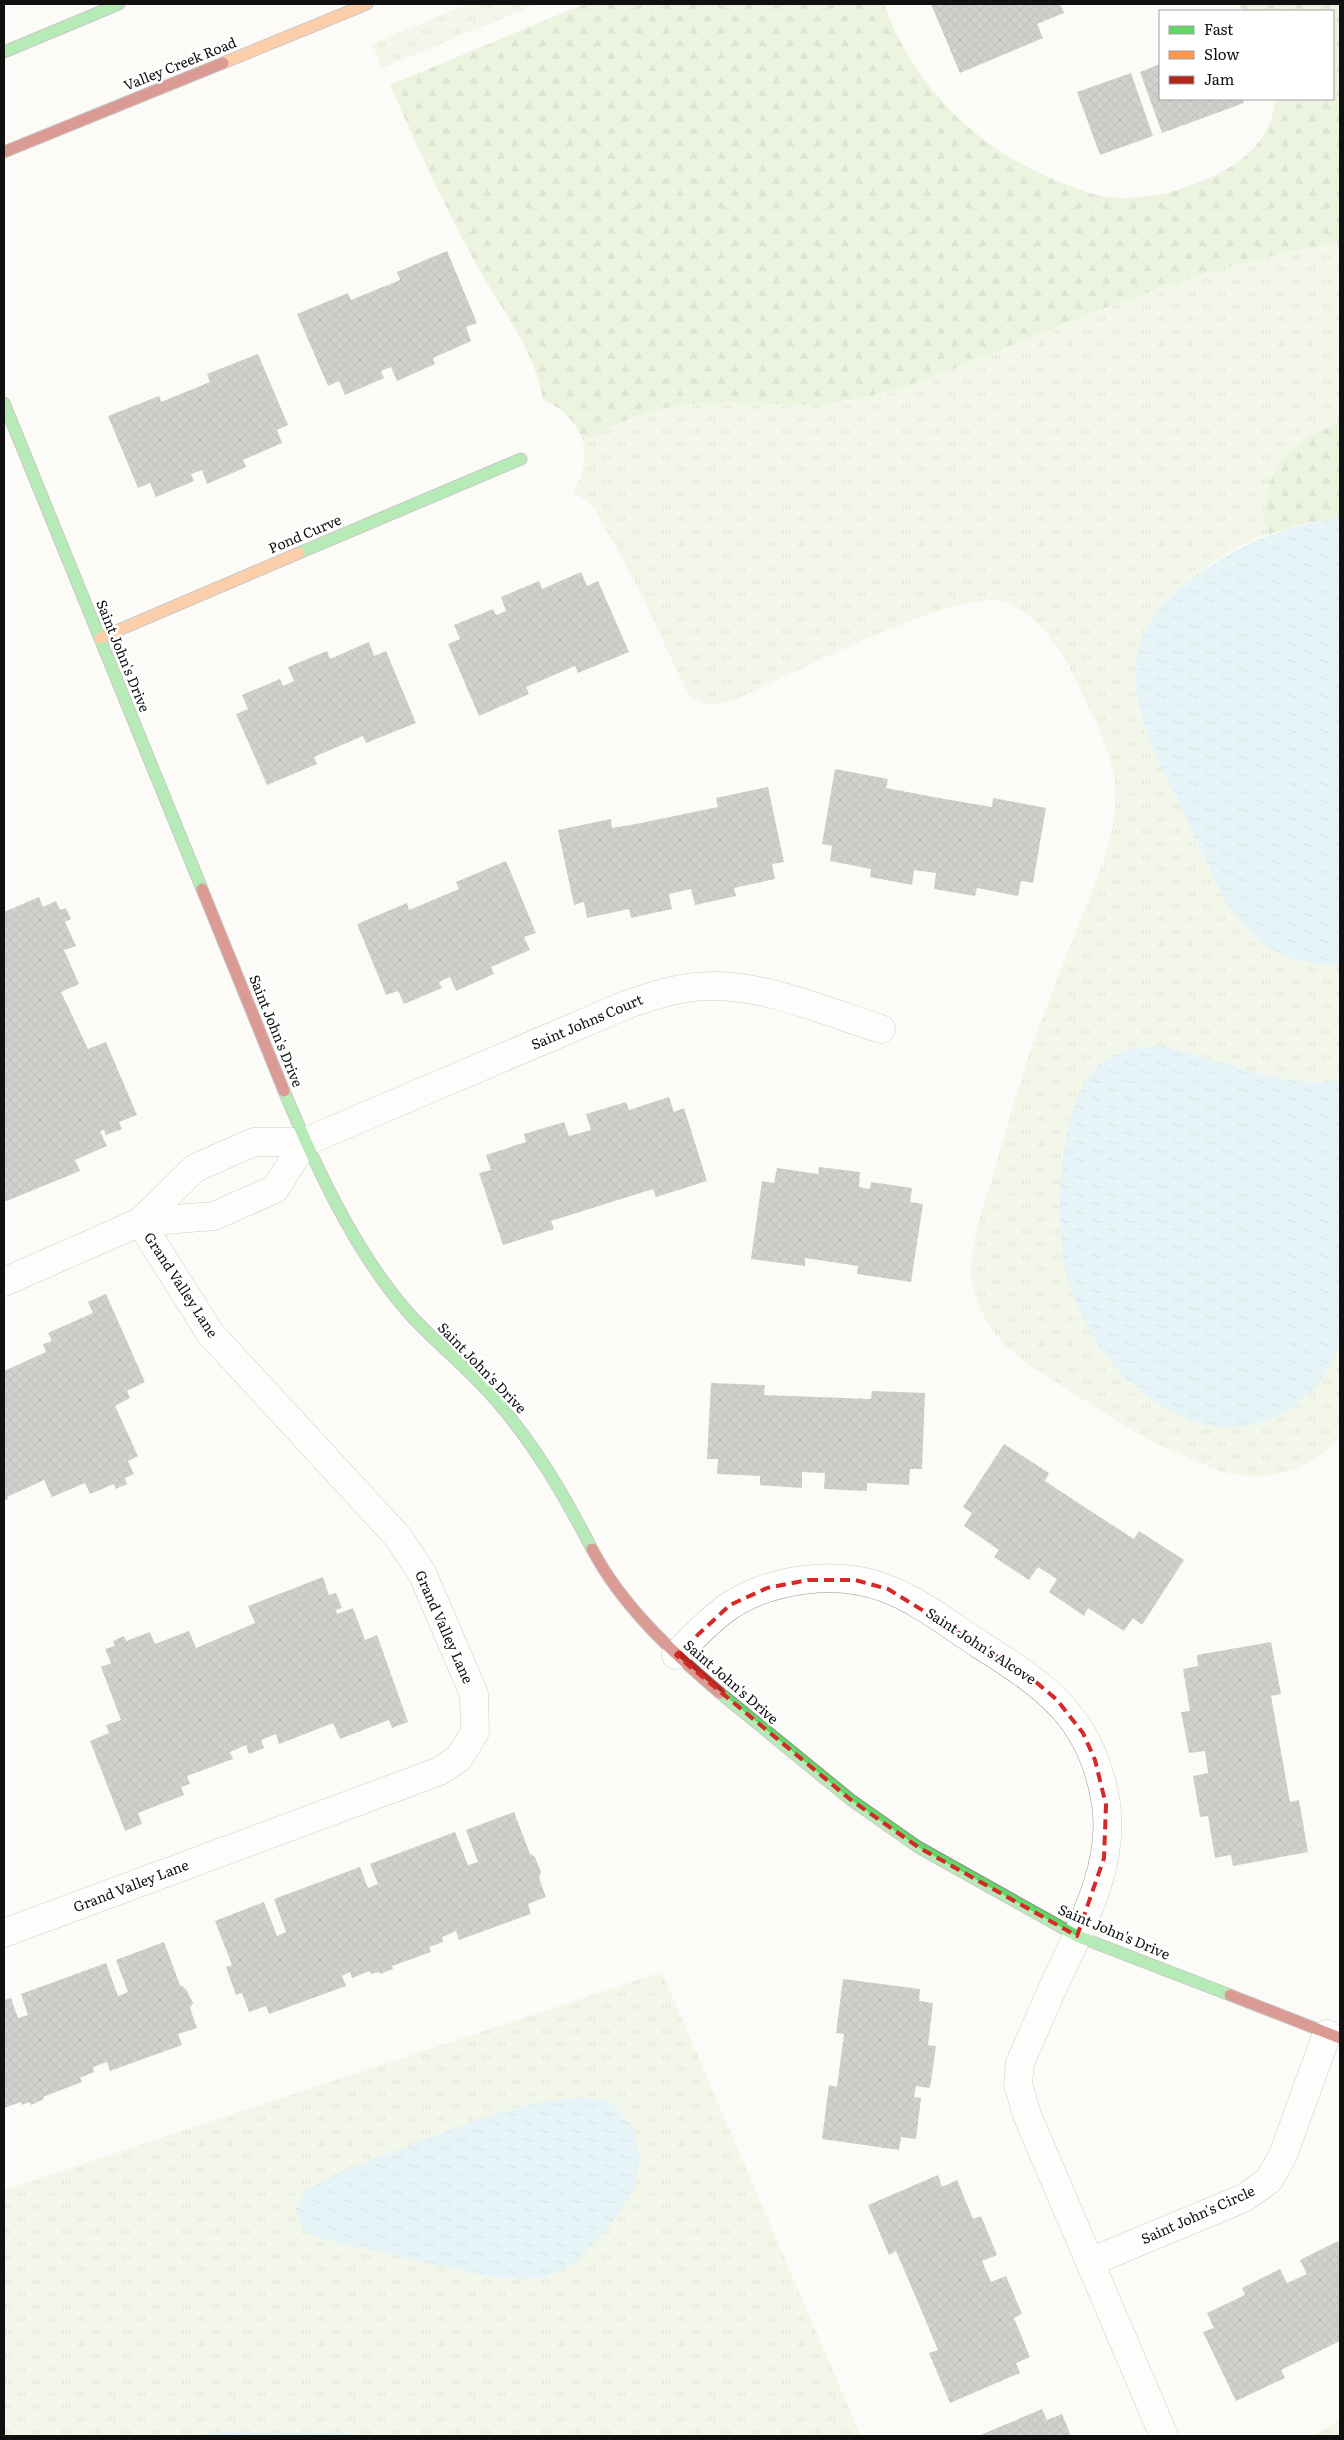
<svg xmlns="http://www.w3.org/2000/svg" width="1344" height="2440" font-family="Literata,serif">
  <defs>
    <pattern id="grass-tufts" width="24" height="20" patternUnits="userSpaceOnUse" patternTransform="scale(1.25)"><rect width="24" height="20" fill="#e9f2d7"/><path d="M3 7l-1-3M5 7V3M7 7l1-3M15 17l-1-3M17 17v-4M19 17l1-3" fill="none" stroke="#c7ceb8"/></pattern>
    <pattern id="forest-firs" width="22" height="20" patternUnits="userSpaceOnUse" patternTransform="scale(1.25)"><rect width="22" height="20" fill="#daeac4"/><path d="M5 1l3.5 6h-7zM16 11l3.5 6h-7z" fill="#bac8a7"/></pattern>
    <pattern id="water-ripples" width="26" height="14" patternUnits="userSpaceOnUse" patternTransform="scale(1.25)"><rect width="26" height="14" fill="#ccecf7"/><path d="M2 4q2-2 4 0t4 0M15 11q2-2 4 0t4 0" fill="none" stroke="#aec9d3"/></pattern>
    <pattern id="building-cross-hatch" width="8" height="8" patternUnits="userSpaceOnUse" patternTransform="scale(1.25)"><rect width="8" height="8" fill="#a09e9b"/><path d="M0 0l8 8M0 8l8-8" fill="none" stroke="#817f7d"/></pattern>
  </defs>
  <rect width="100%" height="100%" fill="#fcfbf7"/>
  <path fill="url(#grass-tufts)" d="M 467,4 L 537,4 L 382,68 L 372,44 Z
    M 1340,243 L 1340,422 C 1302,439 1272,456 1266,501 C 1264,512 1263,524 1269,534 C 1226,547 1170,589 1148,628 C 1144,634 1136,682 1136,691 C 1138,726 1169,782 1184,814 C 1218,889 1242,967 1340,965 L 1340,1437 C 1301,1480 1249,1487 1198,1462 C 1178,1453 1156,1444 1137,1433 C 1113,1419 1091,1404 1067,1389 C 1047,1376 1023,1363 1006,1346 C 991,1332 978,1309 973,1288 C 965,1256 984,1204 994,1172 C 1008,1124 1021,1075 1038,1029 C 1051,994 1065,959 1079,924 C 1097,880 1117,837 1115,788 C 1113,752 1092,715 1077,683 C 1063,651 1038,614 1003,602 C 957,587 784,679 732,701 C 713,706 698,708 686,690 L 638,588 L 595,510 L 588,502 L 573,492 C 584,475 586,460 583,441 C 612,425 642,412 675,406 C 726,398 779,408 831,403 C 857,400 883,393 908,386 C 1049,332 1190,264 1340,243 Z
    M 662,1972 L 861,2436 L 4,2436 L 4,2190 Z
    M 1340,2419 L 1340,2436 L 1313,2436 Z"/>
  <path fill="url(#forest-firs)" d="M 584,4 L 884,4 C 913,84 971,143 1048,177 C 1067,185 1089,195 1110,197 C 1143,201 1179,192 1209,178 C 1246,162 1270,139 1276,99 L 1333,99 L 1333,11 L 1244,11 L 1237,4 L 1340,4 L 1340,243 C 1190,264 1049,332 908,386 C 883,393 857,400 831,403 C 779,408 726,398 675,406 C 642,412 612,425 583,441 C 575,420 563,408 543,400 C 535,349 500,308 476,264 C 444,206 417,146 390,85 Z
    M 1340,422 L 1340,519 L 1307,523 L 1269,534 C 1263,524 1264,512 1266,501 C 1272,456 1301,439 1340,422 Z"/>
  <path fill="url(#water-ripples)" d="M 1332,519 L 1340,519 L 1340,965 C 1287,966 1254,945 1225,901 C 1209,870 1195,838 1180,806 C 1160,764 1133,717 1135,670 C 1136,629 1168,594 1200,573 C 1241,544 1283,527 1332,519 Z
    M 1159,1046 C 1219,1058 1278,1088 1340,1081 L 1340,1344 C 1326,1383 1299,1411 1259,1423 C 1228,1433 1196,1426 1169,1410 C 1132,1389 1105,1362 1086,1324 C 1077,1306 1069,1287 1065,1268 C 1054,1216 1058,1097 1102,1062 C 1119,1049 1139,1047 1159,1046 Z
    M 575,2097 L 609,2101 L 634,2128 L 640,2159 L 635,2190 L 610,2225 L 575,2263 L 544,2278 L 515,2279 L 490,2277 L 326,2240 L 304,2231 L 295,2210 L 305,2191 L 339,2172 L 479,2119 L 536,2103 Z
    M 220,2432 L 343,2433 L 357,2436 L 191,2436 Z"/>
  <path fill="url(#building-cross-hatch)" d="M 931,4 L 1060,4 L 1064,13 L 1037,24 L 1043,38 L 960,73 Z
    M 1160,64 L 1160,99 L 1242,99 L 1244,103 L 1162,133 L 1140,72 Z
    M 1131,73 L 1153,136 L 1100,155 L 1077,92 Z
    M 447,251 L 477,323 L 466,327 L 471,341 L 433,358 L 435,364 L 397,381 L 391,367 L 381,371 L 384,378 L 345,395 L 339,381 L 328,386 L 297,314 L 348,293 L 351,300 L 400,280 L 397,272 Z
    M 258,354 L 288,425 L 277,430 L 282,443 L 243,460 L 246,467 L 207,484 L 202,470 L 191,474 L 194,481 L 156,497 L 150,483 L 138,488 L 108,416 L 159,396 L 161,402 L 210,382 L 207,374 Z
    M 581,572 L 587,586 L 598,581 L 629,652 L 578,673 L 575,666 L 526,687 L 529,694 L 479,716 L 448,644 L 460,639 L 454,625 L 493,609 L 496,615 L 506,611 L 501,597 L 539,581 L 542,589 Z
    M 369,642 L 374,656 L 386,651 L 416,723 L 366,743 L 363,736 L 314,757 L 317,764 L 267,785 L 236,714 L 248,709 L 242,695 L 280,679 L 283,686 L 294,681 L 288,667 L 327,651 L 330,659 Z
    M 835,769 L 888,779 L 886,788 L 939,798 L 992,807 L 993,798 L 1046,808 L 1033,883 L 1021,881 L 1018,896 L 977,888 L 975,896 L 934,889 L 936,873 L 914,870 L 912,885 L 870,877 L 871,869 L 830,861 L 832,846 L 822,844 Z
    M 768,787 L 784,862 L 772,864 L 775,879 L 734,888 L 736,896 L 695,905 L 691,889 L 669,894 L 672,909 L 631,918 L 629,909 L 587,918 L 584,902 L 574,905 L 558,830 L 611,819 L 612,828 L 636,824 L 718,807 L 716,798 Z
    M 506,861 L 536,933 L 524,937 L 530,950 L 491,967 L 494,974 L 456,991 L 450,977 L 439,982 L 442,988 L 404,1004 L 398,991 L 386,995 L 357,924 L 407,903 L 409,910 L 459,889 L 456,882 Z
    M 39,897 L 43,907 L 56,901 L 60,910 L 66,908 L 71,919 L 65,922 L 76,946 L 64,950 L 79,984 L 61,992 L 88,1049 L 106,1042 L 137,1115 L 119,1122 L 122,1129 L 106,1135 L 104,1130 L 100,1131 L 107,1146 L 75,1160 L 80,1171 L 4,1202 L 4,912 Z
    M 669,1097 L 674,1112 L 684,1108 L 707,1181 L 656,1197 L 653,1189 L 551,1221 L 554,1229 L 503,1245 L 479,1173 L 491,1170 L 486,1155 L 526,1142 L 524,1134 L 564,1122 L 569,1136 L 591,1130 L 586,1114 L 626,1102 L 629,1110 Z
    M 819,1167 L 860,1172 L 859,1187 L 870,1189 L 871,1182 L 912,1188 L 910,1202 L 923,1204 L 911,1282 L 857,1274 L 858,1266 L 805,1258 L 805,1266 L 751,1259 L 762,1181 L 774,1183 L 777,1168 L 818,1174 Z
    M 106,1294 L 145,1382 L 127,1391 L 130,1398 L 115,1406 L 138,1456 L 128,1461 L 134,1474 L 125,1478 L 127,1484 L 116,1489 L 114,1484 L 90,1494 L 85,1483 L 52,1497 L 44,1480 L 7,1497 L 8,1499 L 4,1501 L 4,1371 L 46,1352 L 43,1344 L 52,1341 L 48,1333 L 93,1313 L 88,1302 Z
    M 711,1383 L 765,1385 L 764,1395 L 871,1399 L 872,1391 L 925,1393 L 922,1469 L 910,1469 L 909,1485 L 867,1483 L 867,1491 L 824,1489 L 825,1473 L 802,1472 L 802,1488 L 760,1485 L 760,1476 L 717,1474 L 718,1459 L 707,1459 Z
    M 1004,1444 L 1049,1473 L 1045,1481 L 1089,1510 L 1134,1539 L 1139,1531 L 1184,1560 L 1142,1625 L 1133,1618 L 1124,1631 L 1088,1608 L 1084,1616 L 1049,1592 L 1057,1579 L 1038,1567 L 1029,1580 L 994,1557 L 999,1550 L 964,1526 L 972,1513 L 963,1507 Z
    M 323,1577 L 329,1595 L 336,1593 L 342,1608 L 336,1610 L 337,1614 L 353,1608 L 365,1640 L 377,1635 L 408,1722 L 392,1728 L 389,1720 L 340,1739 L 333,1723 L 279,1744 L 276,1734 L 261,1740 L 264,1748 L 249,1754 L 246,1745 L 230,1752 L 233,1759 L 187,1776 L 190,1784 L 181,1787 L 184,1795 L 138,1813 L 142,1824 L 125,1831 L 90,1741 L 109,1733 L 106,1725 L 121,1720 L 101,1667 L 111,1663 L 105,1649 L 115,1646 L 113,1641 L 124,1636 L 126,1641 L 150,1632 L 155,1644 L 189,1631 L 196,1648 L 255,1623 L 248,1606 Z
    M 1271,1642 L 1281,1694 L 1271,1696 L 1290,1802 L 1299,1800 L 1308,1852 L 1233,1866 L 1231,1855 L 1215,1858 L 1208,1816 L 1200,1817 L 1193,1776 L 1208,1773 L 1205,1751 L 1189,1753 L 1181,1712 L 1190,1711 L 1183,1669 L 1198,1666 L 1197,1655 Z
    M 514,1812 L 530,1854 L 535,1857 L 541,1872 L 539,1878 L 546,1897 L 528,1904 L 531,1914 L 459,1940 L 456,1931 L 442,1937 L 443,1942 L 429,1947 L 431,1952 L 392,1966 L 393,1969 L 380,1974 L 379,1972 L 371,1974 L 370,1971 L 352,1978 L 350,1972 L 342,1976 L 346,1986 L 269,2014 L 266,2006 L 249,2012 L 242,1993 L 236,1995 L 226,1967 L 232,1965 L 215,1921 L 264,1902 L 277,1936 L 286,1932 L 274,1899 L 360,1867 L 368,1888 L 378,1884 L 370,1864 L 455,1832 L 468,1865 L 478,1862 L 466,1830 Z
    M 164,1942 L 180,1985 L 186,1989 L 193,2003 L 190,2008 L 197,2028 L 178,2034 L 182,2045 L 110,2071 L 107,2062 L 93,2067 L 94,2072 L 80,2078 L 82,2082 L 43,2097 L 44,2099 L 31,2105 L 29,2102 L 22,2105 L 21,2102 L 4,2108 L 4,2000 L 11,1998 L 18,2018 L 28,2015 L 21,1994 L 106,1963 L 118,1996 L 128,1992 L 116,1960 Z
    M 843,1979 L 920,1989 L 919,2001 L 933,2003 L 928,2045 L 936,2046 L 930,2088 L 916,2086 L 914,2097 L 921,2098 L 916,2139 L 901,2137 L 899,2150 L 822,2139 L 829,2085 L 837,2087 L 844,2034 L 836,2033 Z
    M 938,2175 L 942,2187 L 957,2180 L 973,2219 L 981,2216 L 997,2255 L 982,2261 L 991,2282 L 1006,2276 L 1022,2314 L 1014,2318 L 1030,2357 L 1016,2363 L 1020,2373 L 950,2403 L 929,2353 L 938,2350 L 917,2300 L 896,2251 L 889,2255 L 868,2205 Z
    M 1338,2241 L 1340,2246 L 1340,2341 L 1281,2370 L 1285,2378 L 1236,2401 L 1203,2332 L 1214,2328 L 1207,2313 L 1245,2295 L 1242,2288 L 1280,2269 L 1287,2283 L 1307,2274 L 1300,2260 Z
    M 1042,2409 L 1047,2420 L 1062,2414 L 1071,2436 L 978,2436 Z"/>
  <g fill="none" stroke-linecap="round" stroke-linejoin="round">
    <g stroke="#969694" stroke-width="29">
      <path id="street" d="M 140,1222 L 195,1168 L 254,1142 L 305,1142 L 626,1005 C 654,995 682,986 712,986 C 769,986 827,1012 881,1029
        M 4,1282 L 140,1222 L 214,1216 L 275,1189 L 305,1142
        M 676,1655 C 693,1638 709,1620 728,1607 C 771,1578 837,1570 885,1588 C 920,1601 951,1626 982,1646 C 1049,1688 1093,1720 1106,1804 C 1115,1865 1082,1925 1057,1979 C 1044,2007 1032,2035 1020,2063 L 1018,2084 L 1027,2115 L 1164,2436
        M 4,1933 L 440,1771 L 459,1758 L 475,1732 L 474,1694 L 422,1573 L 398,1537 L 210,1333 L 140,1222
        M 1090,2262 L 1244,2198 L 1269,2180 L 1283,2155 L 1327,2034"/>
    </g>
    <g stroke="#8d8c8b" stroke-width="13">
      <path id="fast" d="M 4,52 L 119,4
        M 4,403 L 202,889
        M 299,553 L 521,459
        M 284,1091 C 315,1165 353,1248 405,1309 C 432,1340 466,1366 493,1397 C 534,1443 564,1495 592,1549
        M 720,1693 L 851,1800 L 918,1847 L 1077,1936 L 1230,1995"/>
    </g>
    <g stroke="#8d8c8b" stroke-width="13">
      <path id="slow" d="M 223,63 L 367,4
        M 100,638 L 299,553"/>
    </g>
    <g stroke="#8d8c8b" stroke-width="13">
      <path id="jam" d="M 4,152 L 223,63
        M 202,889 L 284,1091
        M 592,1549 C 622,1606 672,1652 720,1693
        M 1230,1995 L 1340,2038"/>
    </g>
    <use href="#street" stroke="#fffefe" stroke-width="28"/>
    <use href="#fast" stroke="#63d668" stroke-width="11"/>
    <use href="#slow" stroke="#ff974d" stroke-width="11"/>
    <use href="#jam" stroke="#b3261e" stroke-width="11"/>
  </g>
  <path d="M0 0H1344V2440H0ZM 808,1580 L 855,1580 L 888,1589 L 1029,1676 L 1057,1700 L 1083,1733 L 1095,1760 L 1106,1805 L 1104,1858 L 1077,1936 L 918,1847 L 851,1800 L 676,1655 L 730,1605 L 767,1588 Z" fill="#fcfbf7" fill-opacity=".55" fill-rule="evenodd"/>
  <path fill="none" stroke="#d62828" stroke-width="4" stroke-dasharray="10 6" stroke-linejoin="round" d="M 808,1580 L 855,1580 L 888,1589 L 1029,1676 L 1057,1700 L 1083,1733 L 1095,1760 L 1106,1805 L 1104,1858 L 1077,1936 L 918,1847 L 851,1800 L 676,1655 L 730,1605 L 767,1588 Z"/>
  <g text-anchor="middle" stroke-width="5" stroke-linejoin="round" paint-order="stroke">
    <g font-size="14" fill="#101010" stroke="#fff">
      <text transform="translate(180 64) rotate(-22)" y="5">Valley Creek Road</text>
      <text transform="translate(305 534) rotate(-23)" y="5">Pond Curve</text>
      <text transform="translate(123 656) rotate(68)" y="5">Saint John's Drive</text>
      <text transform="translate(587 1022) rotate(-23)" y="5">Saint Johns Court</text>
      <text transform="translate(276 1031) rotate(68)" y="5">Saint John's Drive</text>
      <text transform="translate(181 1285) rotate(57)" y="5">Grand Valley Lane</text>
      <text transform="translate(482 1368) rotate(46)" y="5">Saint John's Drive</text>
      <text transform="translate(444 1627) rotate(66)" y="5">Grand Valley Lane</text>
      <text transform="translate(981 1646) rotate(33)" y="5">Saint John's Alcove</text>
      <text transform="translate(731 1682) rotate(41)" y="5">Saint John's Drive</text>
      <text transform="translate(131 1886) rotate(-21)" y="5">Grand Valley Lane</text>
      <text transform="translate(1114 1932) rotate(23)" y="5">Saint John's Drive</text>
      <text transform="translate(1198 2215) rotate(-24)" y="5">Saint John's Circle</text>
    </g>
  </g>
  <rect width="1344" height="2440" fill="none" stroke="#101010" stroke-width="10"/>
  <rect x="1159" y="10" width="175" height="90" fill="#ffffff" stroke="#9f9f9f"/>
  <rect x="1169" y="26" width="25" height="8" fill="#63d668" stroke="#9f9f9f"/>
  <text x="1204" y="35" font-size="15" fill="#101010">Fast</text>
  <rect x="1169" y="51" width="25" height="8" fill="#ff974d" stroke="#9f9f9f"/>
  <text x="1204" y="60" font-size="15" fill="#101010">Slow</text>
  <rect x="1169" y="76" width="25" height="8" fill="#b3261e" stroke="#9f9f9f"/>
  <text x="1204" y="85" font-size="15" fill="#101010">Jam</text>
</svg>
